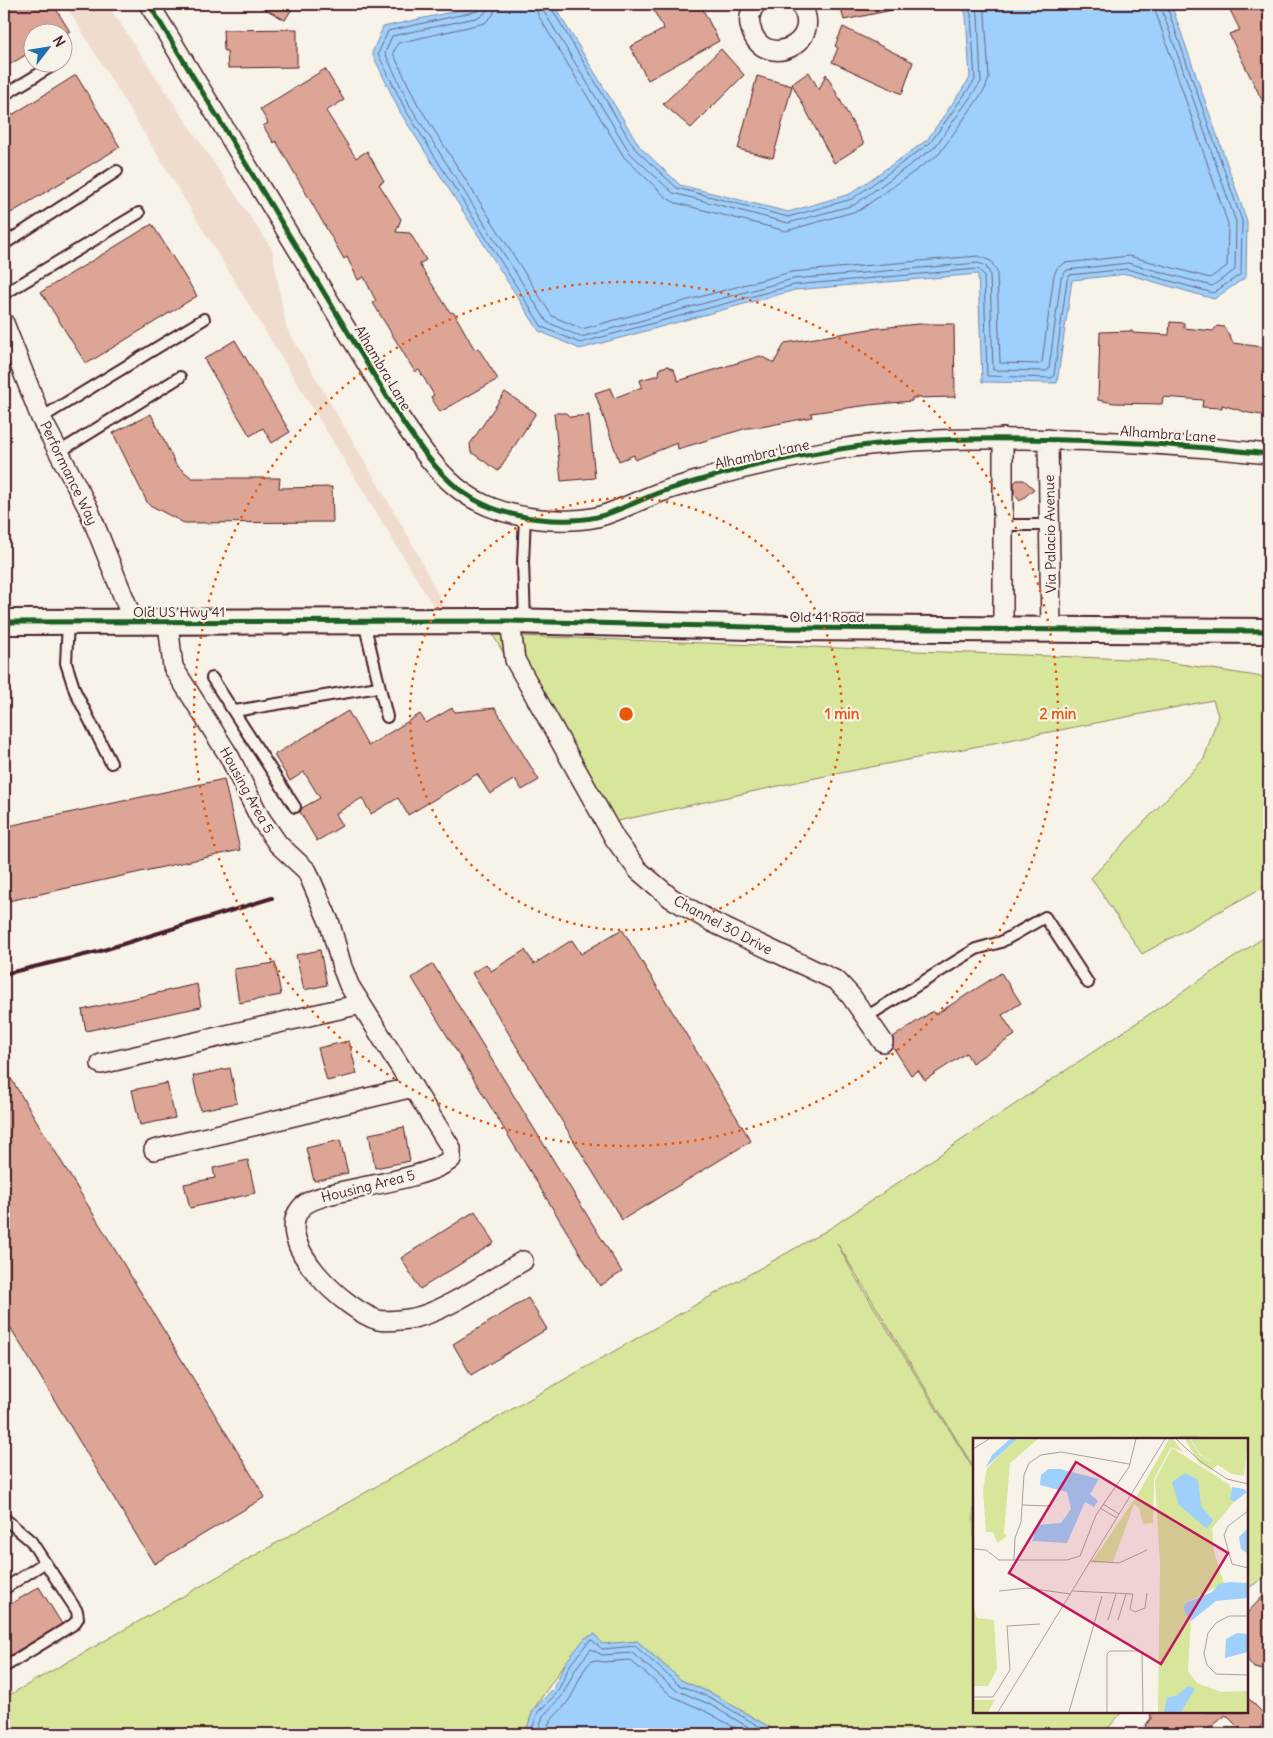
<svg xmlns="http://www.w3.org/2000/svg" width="1273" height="1738" font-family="Delius,sans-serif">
  <rect width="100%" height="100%" fill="#f7f3e8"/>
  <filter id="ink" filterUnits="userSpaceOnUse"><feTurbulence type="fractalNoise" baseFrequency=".02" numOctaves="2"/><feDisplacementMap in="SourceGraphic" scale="10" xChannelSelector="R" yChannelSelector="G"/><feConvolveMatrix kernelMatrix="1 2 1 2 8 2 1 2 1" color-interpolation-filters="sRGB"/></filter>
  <g filter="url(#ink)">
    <path fill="#efdccf" d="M 65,4 L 107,4 L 272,249 L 286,327 L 410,539 L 445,609 L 434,607 Z"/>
    <path fill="#d7e69a" stroke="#908262" d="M 493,635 L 1155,660 L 1269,678 L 1269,884 L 1142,954 L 1091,878 L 1204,759 L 1218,716 L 1213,700 L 815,778 L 613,822 L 572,770 Z
      M 1269,934 L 1269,1574 L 1247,1589 L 1247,1439 L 974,1439 L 974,1468 L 837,1243 L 856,1278 L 974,1470 L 974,1712 L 1122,1712 L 1103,1734 L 781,1734 L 713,1694 L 681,1680 L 637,1641 L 566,1662 L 533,1710 L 527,1734 L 4,1734 L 4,1698 L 829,1229 Z"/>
    <path fill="#9ed0fb" stroke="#7c89a8" d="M 488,4 L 553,4 L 640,147 L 680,185 L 788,212 L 850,194 L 927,140 L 970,78 L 966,15 L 962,4 L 1171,4 L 1247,221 L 1246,277 L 1214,299 L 1127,274 L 1072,280 L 1057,383 L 982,382 L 978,274 L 795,290 L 580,349 L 539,331 L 400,112 L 372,53 L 383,27 Z
      M 595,1634 L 602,1644 L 637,1641 L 681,1680 L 713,1694 L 781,1734 L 525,1734 L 533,1710 L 553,1689 L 566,1662 L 585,1638 Z"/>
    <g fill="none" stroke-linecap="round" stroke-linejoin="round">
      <path stroke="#6c667e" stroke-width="1" d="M 482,4 L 478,11 L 388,31 L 378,54 L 405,109 L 542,327 L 580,343 L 794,285 L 978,269 L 984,275 L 987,376 L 1052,378 L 1054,375 L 1067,280 L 1070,275 L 1127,269 L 1213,293 L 1241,274 L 1242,221 L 1166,4
        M 488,4 L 487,11 L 480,17 L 392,36 L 385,53 L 410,106 L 547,322 L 581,337 L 793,279 L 978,263 L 986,266 L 990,274 L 993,370 L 1046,371 L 1049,369 L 1061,278 L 1067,270 L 1128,263 L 1212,286 L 1235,270 L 1236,222 L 1160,4
        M 496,4 L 493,15 L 485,23 L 398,43 L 393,53 L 417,103 L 552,316 L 582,329 L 791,272 L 978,256 L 991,261 L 997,272 L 1000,363 L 1040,364 L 1042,362 L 1054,275 L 1057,268 L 1065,263 L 1129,256 L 1210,278 L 1227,266 L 1228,224 L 1153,4
        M 535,4 L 538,15 L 624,157 L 668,199 L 676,203 L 786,231 L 860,210 L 939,154 L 985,89 L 989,78 L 985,15 L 982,4
        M 542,4 L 544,12 L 630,153 L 673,193 L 788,223 L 854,205 L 935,147 L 981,82 L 978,14 L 974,4
        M 549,4 L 635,149 L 677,188 L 788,217 L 852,199 L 930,143 L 975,80 L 971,15 L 967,4
        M 530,1734 L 538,1712 L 557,1693 L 570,1665 L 588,1642 L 592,1640 L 602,1649 L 635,1646 L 679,1685 L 711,1698 L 772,1734
        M 537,1734 L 543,1716 L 562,1696 L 576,1668 L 591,1649 L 602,1655 L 632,1653 L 676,1690 L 709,1704 L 760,1734
        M 545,1734 C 552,1713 559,1715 569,1700 C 578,1687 580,1670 593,1660 L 603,1662 L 630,1660 L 672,1696 L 705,1711 L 746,1734"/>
    </g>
    <path fill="#dca595" stroke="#4a1f2b" d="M 4,4 L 53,4 L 70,32 L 32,32 L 32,51 L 4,68 Z
      M 256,4 L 295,4 L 285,20 Z
      M 650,4 L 700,4 L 719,41 L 648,80 L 630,47 L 664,29 Z
      M 840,4 L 891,4 L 892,10 L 844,20 Z
      M 1227,4 L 1269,4 L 1269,114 L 1229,34 L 1240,30 Z
      M 843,27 L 913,62 L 902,94 L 832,62 L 838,48 L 835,46 Z
      M 297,29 L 297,67 L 228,68 L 227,51 L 224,51 L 223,30 Z
      M 721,49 L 744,75 L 691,128 L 663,104 Z
      M 325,69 L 344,100 L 326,111 L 356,158 L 367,151 L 384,181 L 379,184 L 401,219 L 396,232 L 410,233 L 426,260 L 419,264 L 450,312 L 454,313 L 475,350 L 478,348 L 498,379 L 440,412 L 431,397 L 434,395 L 419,370 L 415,372 L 373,303 L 376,301 L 364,277 L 358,280 L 347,257 L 344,259 L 276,141 L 274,143 L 263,126 L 268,123 L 260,109 Z
      M 809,72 L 819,90 L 826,74 L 864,144 L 834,163 L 792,84 Z
      M 76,75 L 120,147 L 11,213 L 4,201 L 4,120 Z
      M 757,76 L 792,86 L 773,158 L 738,149 Z
      M 152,224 L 197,296 L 86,364 L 41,292 Z
      M 1170,322 L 1184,323 L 1184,328 L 1213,331 L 1217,326 L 1224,327 L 1233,343 L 1269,348 L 1269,416 L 1249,413 L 1222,405 L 1222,408 L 1202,407 L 1203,400 L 1163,397 L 1162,404 L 1114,403 L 1098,400 L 1100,332 L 1132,331 L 1133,333 L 1169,335 Z
      M 918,324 L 954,324 L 955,397 L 912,398 L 912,401 L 869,405 L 811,413 L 812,417 L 761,427 L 747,428 L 678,449 L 677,443 L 635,460 L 634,455 L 619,461 L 595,393 L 610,388 L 614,398 L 642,387 L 640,380 L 659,375 L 660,368 L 668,366 L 674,370 L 678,381 L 760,356 L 774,363 L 785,343 L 870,329 Z
      M 235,340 L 290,432 L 272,443 L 263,428 L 250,436 L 204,359 Z
      M 505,392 L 536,413 L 498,471 L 471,452 L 470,444 Z
      M 554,413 L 566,413 L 570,417 L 589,415 L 595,478 L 561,481 Z
      M 151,414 L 176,465 L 192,478 L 280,478 L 279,488 L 332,487 L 333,522 L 184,523 L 148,504 L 113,433 Z
      M 1017,480 L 1024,480 L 1034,489 L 1020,501 L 1014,494 L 1014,483 Z
      M 452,708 L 455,712 L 495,708 L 539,780 L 522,790 L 515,779 L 490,794 L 477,774 L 408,815 L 398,798 L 371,814 L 362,798 L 335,814 L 342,826 L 317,841 L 300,812 L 302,808 L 320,798 L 304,772 L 290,781 L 274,755 L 348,711 L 368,746 L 420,714 L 426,723 Z
      M 224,779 L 240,850 L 4,902 L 4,827 Z
      M 622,929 L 751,1141 L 622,1220 L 472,973 L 486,964 L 491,971 L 525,950 L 534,964 L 572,940 L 581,954 Z
      M 320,950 L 327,985 L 304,990 L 296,955 Z
      M 275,963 L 281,995 L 239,1003 L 234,969 Z
      M 433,964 L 622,1272 L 600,1286 L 412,978 Z
      M 1001,973 L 1021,1003 L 1002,1015 L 1015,1035 L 972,1063 L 966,1053 L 925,1080 L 918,1070 L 911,1075 L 893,1047 L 893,1037 L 933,1011 L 935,1015 Z
      M 197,984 L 201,1007 L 86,1031 L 82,1010 Z
      M 349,1041 L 357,1074 L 327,1081 L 318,1048 Z
      M 4,1067 L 265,1497 L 154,1564 L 4,1317 Z
      M 230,1068 L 237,1103 L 200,1110 L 193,1076 Z
      M 167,1083 L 175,1118 L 140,1125 L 132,1090 Z
      M 404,1127 L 410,1161 L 375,1168 L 369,1134 Z
      M 340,1140 L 348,1173 L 314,1181 L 306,1148 Z
      M 248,1160 L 255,1193 L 190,1208 L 184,1184 L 215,1178 L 213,1168 Z
      M 475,1211 L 494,1243 L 420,1289 L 401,1258 Z
      M 528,1298 L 547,1329 L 471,1375 L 453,1344 Z
      M 39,1587 L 62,1624 L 4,1659 L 4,1608 Z
      M 1269,1590 L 1269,1671 L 1254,1668 L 1247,1659 L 1247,1613 Z
      M 1247,1697 L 1268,1718 L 1254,1734 L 1245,1734 L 1226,1715 L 1202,1734 L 1152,1734 L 1145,1726 L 1151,1718 L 1150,1712 L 1247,1712 Z"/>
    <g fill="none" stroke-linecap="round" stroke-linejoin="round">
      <g stroke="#4a1f2b" stroke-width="14">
        <path id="service" d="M 4,95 L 52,66
          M 4,244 L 117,171
          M 4,294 L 139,213
          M 41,418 L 204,319
          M 59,452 L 180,377
          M 525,516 L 523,562 L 525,622
          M 1003,525 L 1049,525
          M 68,622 L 66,663 L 75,691 L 111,763
          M 364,622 L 387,717
          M 212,678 L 295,807
          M 235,711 L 378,687
          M 866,1017 L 976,949 L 1001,942 L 1045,917 L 1088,983
          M 4,1518 L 31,1541 L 77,1611 L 78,1618 L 74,1624 L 4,1667
          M 4,1589 L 44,1563"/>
      </g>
      <g stroke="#4a1f2b" stroke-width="22">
        <path id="minor" d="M 149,4 L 400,418 C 440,477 464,510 540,519 C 559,521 586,521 604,515 C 628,507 649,495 673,488 C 728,471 783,458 840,449 C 901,439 963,438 1024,439 C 1107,440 1188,445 1269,454
          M 756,4 C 750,10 748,21 751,29 C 763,72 827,43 800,4
          M 4,323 L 41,418 L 88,508 L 134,623
          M 1003,438 L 1003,629
          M 1048,439 L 1051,630
          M 510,621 L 515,660 L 615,839 L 638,870 L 671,898 L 712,922 L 837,981 L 851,996 L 883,1042
          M 168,623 L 173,667 L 229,756 L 260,818 L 278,844 L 307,871 L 330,924 L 342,967 L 349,985 L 451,1148 L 451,1159 C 430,1178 358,1186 328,1195 C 319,1198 308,1200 301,1208 C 271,1243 347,1311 378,1320 C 387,1322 399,1320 408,1319 C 441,1315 493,1278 523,1261
          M 101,1064 L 361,1004
          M 154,1150 L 413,1087"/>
      </g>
      <g stroke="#4a1f2b" stroke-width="28">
        <path id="tertiary" d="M 4,622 L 510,621 L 787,628 L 1269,631"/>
      </g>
      <use href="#service" stroke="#f7f3e8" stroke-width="10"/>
      <use href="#minor" stroke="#f7f3e8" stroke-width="19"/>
      <use href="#tertiary" stroke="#f7f3e8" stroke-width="24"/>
      <path stroke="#4a1f2b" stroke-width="4" d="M 4,974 L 97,952 L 272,898"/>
      <g stroke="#f7f3e8" stroke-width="8">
        <path id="cycleway" d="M 149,4 L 400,418 C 440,477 464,510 540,519 C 559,521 586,521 604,515 C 628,507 649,495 673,488 C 728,471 783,458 840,449 C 901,439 963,438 1024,439 C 1107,440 1188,445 1269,454
          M 4,622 L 510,621 L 787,628 L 1269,631"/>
      </g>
      <use href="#cycleway" stroke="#1b5e20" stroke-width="5"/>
    </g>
  </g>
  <g fill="none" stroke="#e8590c" stroke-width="2.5" stroke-dasharray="2.5 5">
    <circle cx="626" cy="714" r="216"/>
    <circle cx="626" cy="714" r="432"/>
  </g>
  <g text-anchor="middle" stroke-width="4.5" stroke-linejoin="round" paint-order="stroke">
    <g font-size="14" fill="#4a1f2b" stroke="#f7f3e8">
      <text transform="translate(383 368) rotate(59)" y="5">Alhambra Lane</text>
      <text transform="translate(1168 434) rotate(4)" y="5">Alhambra Lane</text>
      <text transform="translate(762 454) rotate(-12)" y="5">Alhambra Lane</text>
      <text transform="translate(69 473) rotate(64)" y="5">Performance Way</text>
      <text transform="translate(1050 534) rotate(-91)" y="5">Via Palacio Avenue</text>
      <text x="179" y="617">Old US Hwy 41</text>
      <text x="827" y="622">Old 41 Road</text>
      <text transform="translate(247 790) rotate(61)" y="5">Housing Area 5</text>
      <text transform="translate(723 925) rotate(28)" y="5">Channel 30 Drive</text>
      <text transform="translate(368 1186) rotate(-14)" y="5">Housing Area 5</text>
    </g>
  </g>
  <g transform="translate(973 1438)">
    <rect width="275" height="275" fill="#f7f3e8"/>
    <path d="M 65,1 L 37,25 L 31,95 L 34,98 L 24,105 L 20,94 L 13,94 L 10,52 L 14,30 L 42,2 ZM 196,1 L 200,1 L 210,14 L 198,9 L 181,41 L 180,85 L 170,86 L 166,70 L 161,66 L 140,124 L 118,125 L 165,56 ZM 212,1 L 217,1 L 227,17 L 245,27 L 238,32 L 226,25 ZM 218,1 L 275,1 L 271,38 L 259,36 L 227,16 ZM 199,10 L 257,47 L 261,64 L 239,90 L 241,114 L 251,145 L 213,165 L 211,173 L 218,183 L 215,233 L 224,245 L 248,254 L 275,253 L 275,274 L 185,274 L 187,127 L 182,42 ZM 0,167 L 4,180 L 21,182 L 24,231 L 15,248 L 0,248 ZM 0,262 L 22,262 L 15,274 L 0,274 Z" fill="#d7e69a"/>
    <path d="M 37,1 L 44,1 L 13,29 L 19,17 ZM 75,31 L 87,31 L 126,41 L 117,56 L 125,63 L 121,69 L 112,64 L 94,105 L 59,103 L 64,87 L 88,85 L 98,71 L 94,54 L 67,47 L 68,37 ZM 212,35 L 225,42 L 228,68 L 240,82 L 234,91 L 206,67 L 199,44 ZM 259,49 L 271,51 L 274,54 L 261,64 L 257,61 ZM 275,90 L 275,115 L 274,115 L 268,111 L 266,99 ZM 257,144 L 275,145 L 275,160 L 243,163 L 218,183 L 214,178 L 210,170 L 213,165 L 239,154 L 246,146 ZM 264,195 L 275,196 L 275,214 L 252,220 L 253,201 ZM 215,248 L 222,251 L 208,274 L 191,274 L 194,259 L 203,258 Z" fill="#9ed0fb"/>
    <path fill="none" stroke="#b29e9c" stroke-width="1" d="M 203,1 L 227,23 L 254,41 L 275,46M 0,11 L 16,1M 130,66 L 146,76M 49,67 L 76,68M 127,70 L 144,80M 275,73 L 255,88 L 251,97 L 259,126 L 275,130M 0,111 L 13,112 L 26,122 L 94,122 L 107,118 L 123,77 L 156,29 L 163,1M 41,122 L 42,100 L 48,84 L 51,37 L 56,25 L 68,17 L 88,14 L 156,26M 117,123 L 146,125 L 174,112M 26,153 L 54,150 L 98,156M 100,153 L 160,156 L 157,171 L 162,174 L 172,170 L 174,155M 275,178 L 256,178 L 243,185 L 235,195 L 231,216 L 234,227 L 243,236 L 275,237M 135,182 L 143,156M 145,182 L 153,156M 0,259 L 20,259 L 37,232 L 34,188 L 67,186M 25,274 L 192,1M 96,274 L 129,158M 134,274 L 134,216 L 137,213 L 166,213 L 169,216 L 170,274"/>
    <path fill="#c2185b" fill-opacity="0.15" stroke="#c2185b" stroke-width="2.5" d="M 103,24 L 255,115 L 188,226 L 36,135 Z"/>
    <rect width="275" height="275" fill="none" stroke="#4a1f2b" stroke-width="2.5"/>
  </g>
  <circle cx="626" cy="714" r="8" fill="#e8590c" stroke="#f7f3e8" stroke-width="2.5"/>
  <g font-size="15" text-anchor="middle" font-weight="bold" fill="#e8590c" stroke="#f7f3e8" stroke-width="4.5" stroke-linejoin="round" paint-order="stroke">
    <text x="842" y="719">1 min</text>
    <text x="1058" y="719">2 min</text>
  </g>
  <rect width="1273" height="1738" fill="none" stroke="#f7f3e8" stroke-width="20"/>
  <rect x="10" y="10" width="1253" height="1718" fill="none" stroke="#4a1f2b" stroke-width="2" filter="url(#ink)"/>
  <g transform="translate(48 48) rotate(59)"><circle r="24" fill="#f7f3e8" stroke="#b29e9c"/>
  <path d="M0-4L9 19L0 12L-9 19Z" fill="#1f6fb2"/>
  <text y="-8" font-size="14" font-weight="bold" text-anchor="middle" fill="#4a1f2b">N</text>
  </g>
</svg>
